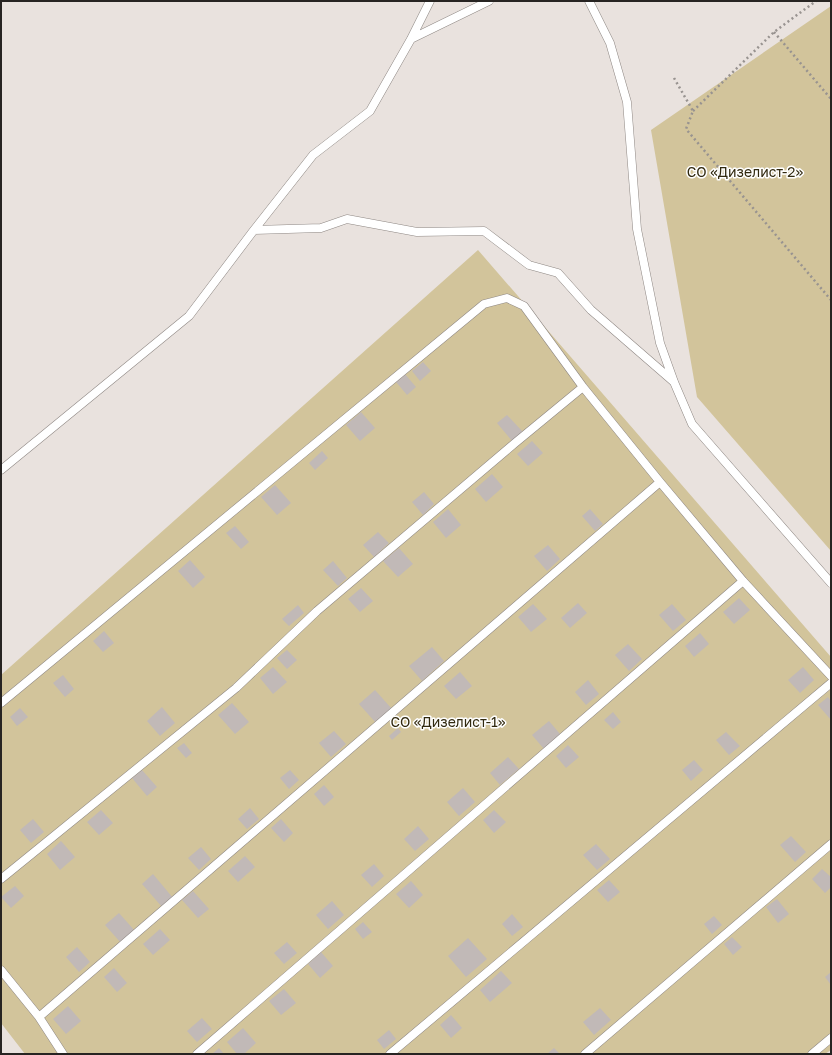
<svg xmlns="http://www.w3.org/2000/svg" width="832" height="1055" font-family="'Golos Text',sans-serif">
  <rect width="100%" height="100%" fill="#e9e2de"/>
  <path fill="#d2c49b" d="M 831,6 L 831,551 L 697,397 L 651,130 Z
    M 478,250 L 831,657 L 831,1050 L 825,1054 L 25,1054 L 1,1023 L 1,675 Z"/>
  <path fill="#c1b9b7" d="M 423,362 L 431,371 L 420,381 L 412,371 Z
    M 405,374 L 416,387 L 407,395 L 396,382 Z
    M 361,412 L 375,428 L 360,441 L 346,425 Z
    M 507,415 L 523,432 L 512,441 L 497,423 Z
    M 532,441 L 543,453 L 528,466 L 517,454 Z
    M 322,451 L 328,458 L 315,470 L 309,463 Z
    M 492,474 L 503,487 L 486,502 L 475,489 Z
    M 275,485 L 291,503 L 277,515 L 261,497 Z
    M 424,492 L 434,504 L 423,515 L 412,502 Z
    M 448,509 L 461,525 L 446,538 L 433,522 Z
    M 590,509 L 603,524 L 595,531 L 582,516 Z
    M 235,526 L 249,542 L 241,549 L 226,533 Z
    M 378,532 L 389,543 L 374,557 L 363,545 Z
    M 548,545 L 560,559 L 547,571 L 534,556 Z
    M 399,548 L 413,564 L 398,577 L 383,561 Z
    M 190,560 L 205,577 L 193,588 L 178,571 Z
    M 333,561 L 347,578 L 338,586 L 323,570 Z
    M 361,588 L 373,601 L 360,612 L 348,599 Z
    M 739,598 L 750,610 L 734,624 L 723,612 Z
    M 578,603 L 587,613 L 570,628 L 561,618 Z
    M 533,604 L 547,619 L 531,632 L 518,617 Z
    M 672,604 L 686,620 L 673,631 L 659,615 Z
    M 298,605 L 304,613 L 289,626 L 282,619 Z
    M 104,631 L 114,643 L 103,652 L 93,641 Z
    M 700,633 L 709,644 L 694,657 L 685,646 Z
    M 628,644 L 642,659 L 629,671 L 615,655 Z
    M 432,647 L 444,661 L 422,681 L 409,666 Z
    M 287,650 L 297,660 L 287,669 L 277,658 Z
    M 273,667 L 287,682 L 273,694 L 260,678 Z
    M 803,667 L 814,680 L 800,693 L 788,680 Z
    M 460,672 L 472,686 L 456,699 L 444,686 Z
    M 63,675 L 74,689 L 65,697 L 53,683 Z
    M 588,680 L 599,694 L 586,705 L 575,692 Z
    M 375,690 L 392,709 L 376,723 L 359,704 Z
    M 828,697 L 831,701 L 831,720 L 818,705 Z
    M 232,703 L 249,722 L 235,734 L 218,715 Z
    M 162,707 L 175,723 L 160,736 L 147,721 Z
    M 20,708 L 28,717 L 17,726 L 10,717 Z
    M 613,712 L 621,722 L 613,729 L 604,720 Z
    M 549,721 L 560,734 L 544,749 L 532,735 Z
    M 398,728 L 401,732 L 392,740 L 389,736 Z
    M 334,731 L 346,744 L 331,757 L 319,743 Z
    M 726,732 L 740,746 L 729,755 L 716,740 Z
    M 184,743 L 192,753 L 186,758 L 177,748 Z
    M 568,745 L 579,757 L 566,768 L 556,756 Z
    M 508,757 L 519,769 L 500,785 L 490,773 Z
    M 694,760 L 703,770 L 691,781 L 682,770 Z
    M 142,770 L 157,787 L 147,796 L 132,778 Z
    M 290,770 L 299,780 L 289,789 L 280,778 Z
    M 324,785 L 334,797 L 324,806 L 314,794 Z
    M 463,788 L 475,802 L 459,816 L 447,802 Z
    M 250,808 L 259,819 L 247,829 L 238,819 Z
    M 101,810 L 113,823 L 99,835 L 87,822 Z
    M 494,810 L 506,822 L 494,833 L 483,820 Z
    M 33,819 L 44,832 L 31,843 L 20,830 Z
    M 281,819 L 293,833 L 284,842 L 271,828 Z
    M 418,826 L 429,839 L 415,851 L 404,839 Z
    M 791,836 L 806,852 L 795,862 L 780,845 Z
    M 61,841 L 75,857 L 60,870 L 47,854 Z
    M 596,844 L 610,859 L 597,870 L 583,855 Z
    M 201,847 L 211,859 L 199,870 L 188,858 Z
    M 245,856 L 255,867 L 238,882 L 228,871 Z
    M 374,864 L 384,876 L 372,887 L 361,875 Z
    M 822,869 L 831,877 L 831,887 L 825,893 L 812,879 Z
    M 153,874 L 173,898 L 162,907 L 142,884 Z
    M 609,880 L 620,892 L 608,902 L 597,890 Z
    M 411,881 L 423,895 L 409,908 L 396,894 Z
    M 15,886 L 24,896 L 11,908 L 1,897 Z
    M 193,891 L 209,909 L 198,918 L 182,900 Z
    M 777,899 L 789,914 L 778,923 L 766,907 Z
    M 332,901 L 344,915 L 328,929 L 316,915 Z
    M 119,913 L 135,931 L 121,943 L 105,925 Z
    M 512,914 L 523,927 L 512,936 L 502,924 Z
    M 714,916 L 722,925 L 712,934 L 704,924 Z
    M 363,922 L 372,932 L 363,939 L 355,929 Z
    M 160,929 L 170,940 L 153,955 L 143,944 Z
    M 732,937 L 742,947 L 733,955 L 724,944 Z
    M 468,938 L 487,959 L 466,977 L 448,956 Z
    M 287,942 L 297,953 L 284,964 L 274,953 Z
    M 77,947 L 90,962 L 79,972 L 66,957 Z
    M 321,952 L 333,966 L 320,978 L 308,964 Z
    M 114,968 L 127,983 L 117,992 L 104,977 Z
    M 501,971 L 512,983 L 490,1002 L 480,990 Z
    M 831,972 L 831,985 L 825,977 Z
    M 284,989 L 296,1003 L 281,1015 L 269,1001 Z
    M 68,1006 L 81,1021 L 66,1034 L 53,1019 Z
    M 600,1008 L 611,1020 L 594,1035 L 583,1022 Z
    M 451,1015 L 462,1028 L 451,1038 L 440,1025 Z
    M 202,1018 L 212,1029 L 197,1042 L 187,1031 Z
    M 243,1028 L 256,1043 L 244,1054 L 237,1054 L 227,1042 Z
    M 389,1030 L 396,1039 L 384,1049 L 377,1040 Z
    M 219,1048 L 224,1054 L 212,1054 Z
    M 554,1048 L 560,1054 L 547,1054 Z"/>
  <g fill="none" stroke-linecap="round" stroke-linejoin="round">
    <g stroke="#8f8884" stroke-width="9">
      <path id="service" d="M 589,1 L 610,43 L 627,102 L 637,229 L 660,343 L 674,382 L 692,424 L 831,583
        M 411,39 L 489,1
        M 254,230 L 313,155 L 370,111 L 411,39 L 430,1
        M 1,470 L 189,316 L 254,230 L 321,228 L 347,219 L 417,232 L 484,231 L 529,265 L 558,273 L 591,310 L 674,382
        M 1,703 L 484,304 L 507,298 L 524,306 L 583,387 L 660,482 L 743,581 L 831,676
        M 1,879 L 236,688 L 317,611 L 515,443 L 583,387
        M 1,970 L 39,1017 L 63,1054
        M 39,1017 L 660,482
        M 197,1054 L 743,581
        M 390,1054 L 831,683
        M 585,1054 L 831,844
        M 812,1054 L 831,1038"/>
    </g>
    <path stroke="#989390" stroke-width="2.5" stroke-dasharray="2 3" stroke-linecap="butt" d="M 774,32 L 831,99
      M 674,78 L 693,111 L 686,129 L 831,300
      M 693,111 L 774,32 L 816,1"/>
    <use href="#service" stroke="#fff" stroke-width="8"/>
  </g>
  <g text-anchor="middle" stroke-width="3" stroke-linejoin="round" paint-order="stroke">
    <g font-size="14" fill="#31290f" stroke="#fff">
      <text x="745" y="177">СО «Дизелист-2»</text>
      <text x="448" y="727">СО «Дизелист-1»</text>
    </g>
  </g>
  <rect width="832" height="1055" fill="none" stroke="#272422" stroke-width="4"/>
</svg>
